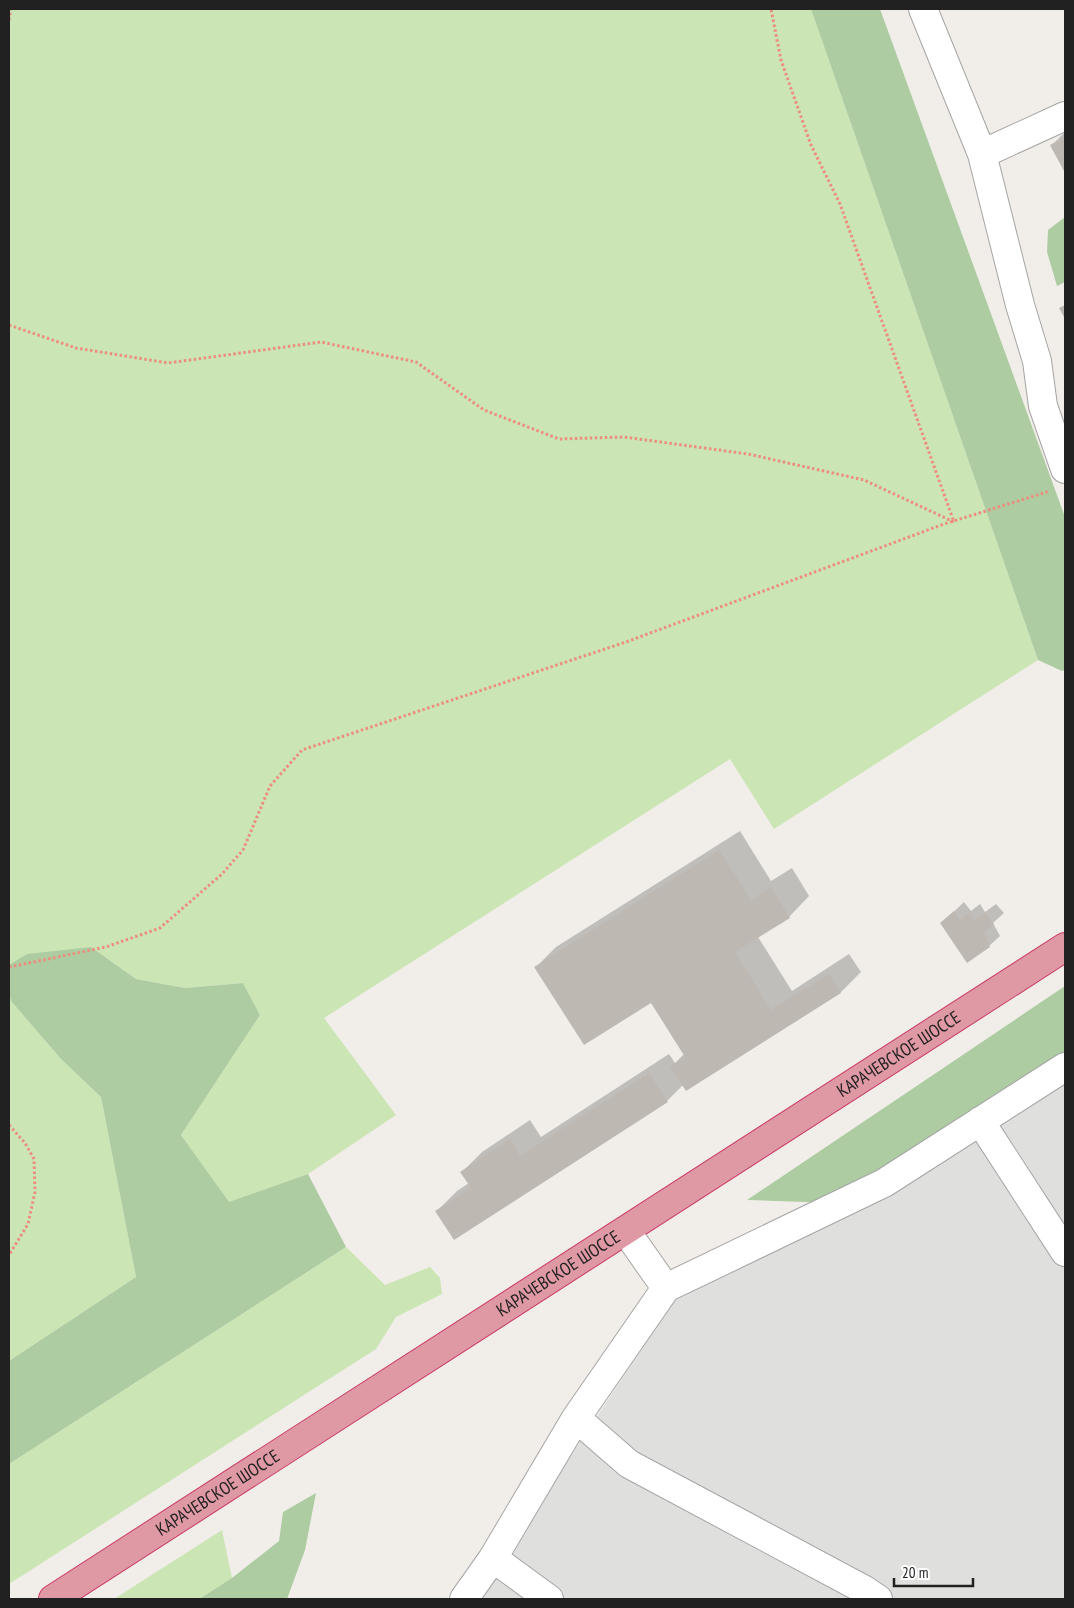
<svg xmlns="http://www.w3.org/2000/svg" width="1074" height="1608" font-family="'PT Sans Narrow',sans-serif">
  <rect width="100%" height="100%" fill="#f1eee9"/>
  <path fill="#dfdfde" d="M 1065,1078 L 1065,1599 L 476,1599 L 673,1302 L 863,1204 Z"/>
  <path fill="#cbe5b5" d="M 9,9 L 811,9 L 1038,660 L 774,829 L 730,759 L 324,1018 L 396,1115 L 308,1174 L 229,1203 L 181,1135 L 260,1015 L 243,983 L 185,988 L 136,979 L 91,947 L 9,965 Z
    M 9,993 L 11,1001 L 61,1059 L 101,1097 L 136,1277 L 9,1361 Z
    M 346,1247 L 385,1285 L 430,1267 L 440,1278 L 442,1294 L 396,1317 L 376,1349 L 9,1584 L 9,1464 Z
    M 222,1530 L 232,1578 L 199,1599 L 114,1599 Z"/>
  <path fill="#adcca2" d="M 811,9 L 880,9 L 1065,517 L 1065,670 L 1062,671 L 1038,660 Z
    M 1065,217 L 1065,282 L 1057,286 L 1047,252 L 1048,230 Z
    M 91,947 L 136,979 L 185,988 L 243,983 L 260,1015 L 181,1135 L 229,1202 L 308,1174 L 346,1247 L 9,1464 L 9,1361 L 136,1277 L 101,1097 L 61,1059 L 11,1001 L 9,993 L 9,965 L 27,954 Z
    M 1065,986 L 1065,1078 L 863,1204 L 747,1200 Z
    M 316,1493 L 305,1550 L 287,1599 L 199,1599 L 232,1578 L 279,1541 L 283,1512 Z"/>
  <path fill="#0003" d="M 1065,132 L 1065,170 L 1052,145 Z
    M 740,831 L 771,881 L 792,868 L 809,896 L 789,917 L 758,937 L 792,991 L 849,954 L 861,972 L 841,992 L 683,1085 L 667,1101 L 437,1211 L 457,1191 L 469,1183 L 462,1172 L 482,1152 L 530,1120 L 541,1137 L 669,1054 L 675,1063 L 684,1054 L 651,1001 L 536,967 L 556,947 Z
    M 964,902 L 971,911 L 980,904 L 985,912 L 996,904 L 1004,913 L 993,923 L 1000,936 L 989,946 L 942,923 Z"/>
  <path fill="#beb8b2" d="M 1065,137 L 1065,173 L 1050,145 Z
    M 1065,305 L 1065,319 L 1059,308 Z
    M 719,850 L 751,900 L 771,887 L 790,918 L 735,952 L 771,1010 L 829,974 L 841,993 L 686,1091 L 670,1067 L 685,1057 L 651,1003 L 584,1045 L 534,967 Z
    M 954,911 L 960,920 L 969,913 L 974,921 L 985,913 L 994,924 L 984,933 L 990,947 L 967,963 L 940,923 Z
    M 649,1073 L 668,1102 L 454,1240 L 435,1211 L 471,1188 L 460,1172 L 510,1139 L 520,1156 Z"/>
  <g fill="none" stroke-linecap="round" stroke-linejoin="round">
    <g stroke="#a5a5a5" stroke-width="30">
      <path id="minor" d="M 923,9 L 982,154 L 1020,305 L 1037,361 L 1043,406 L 1065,469
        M 982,154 L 1065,116
        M 980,1121 L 1065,1252
        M 666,1288 L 884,1183 L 1065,1067
        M 576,1418 L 629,1464 L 863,1589 L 878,1599
        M 493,1558 L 549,1599
        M 464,1599 L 493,1558 L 576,1418 L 666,1288 L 626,1231"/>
    </g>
    <g stroke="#cb3a67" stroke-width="30">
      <g id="highway">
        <path id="s1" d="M 53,1599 L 1065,947"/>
      </g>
    </g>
    <path stroke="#ed8d7e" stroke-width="3" stroke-dasharray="2.5 2.5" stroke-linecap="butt" d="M 9,20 L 11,9
      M 9,325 L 76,348 L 168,363 L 321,342 L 416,362 L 484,410 L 559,439 L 624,437 L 748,454 L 864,480 L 954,522 L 840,204 L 811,145 L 781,60 L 771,9
      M 9,967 L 106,947 L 160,928 L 222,874 L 243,850 L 270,786 L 302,750 L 626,642 L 944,524 L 1050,491
      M 9,1125 L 25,1143 L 34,1159 L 35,1192 L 28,1224 L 9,1255"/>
    <use href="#minor" stroke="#fff" stroke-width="28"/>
    <use href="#highway" stroke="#df99a4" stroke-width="28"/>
  </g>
  <g text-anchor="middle" stroke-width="4" stroke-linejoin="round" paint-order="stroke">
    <g font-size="18" fill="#212121" stroke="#fff">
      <text dy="6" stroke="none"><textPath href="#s1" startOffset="1006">КАРАЧЕВСКОЕ ШОССЕ</textPath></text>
      <text dy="6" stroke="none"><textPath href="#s1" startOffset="601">КАРАЧЕВСКОЕ ШОССЕ</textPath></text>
      <text dy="6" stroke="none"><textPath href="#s1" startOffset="196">КАРАЧЕВСКОЕ ШОССЕ</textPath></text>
    </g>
  </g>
  <rect width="1074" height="1608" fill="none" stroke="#212121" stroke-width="20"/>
  <path d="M894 1578v8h79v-8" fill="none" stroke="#212121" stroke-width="2.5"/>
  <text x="902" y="1578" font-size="15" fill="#212121" stroke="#ffffff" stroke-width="4" paint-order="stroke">20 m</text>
</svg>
